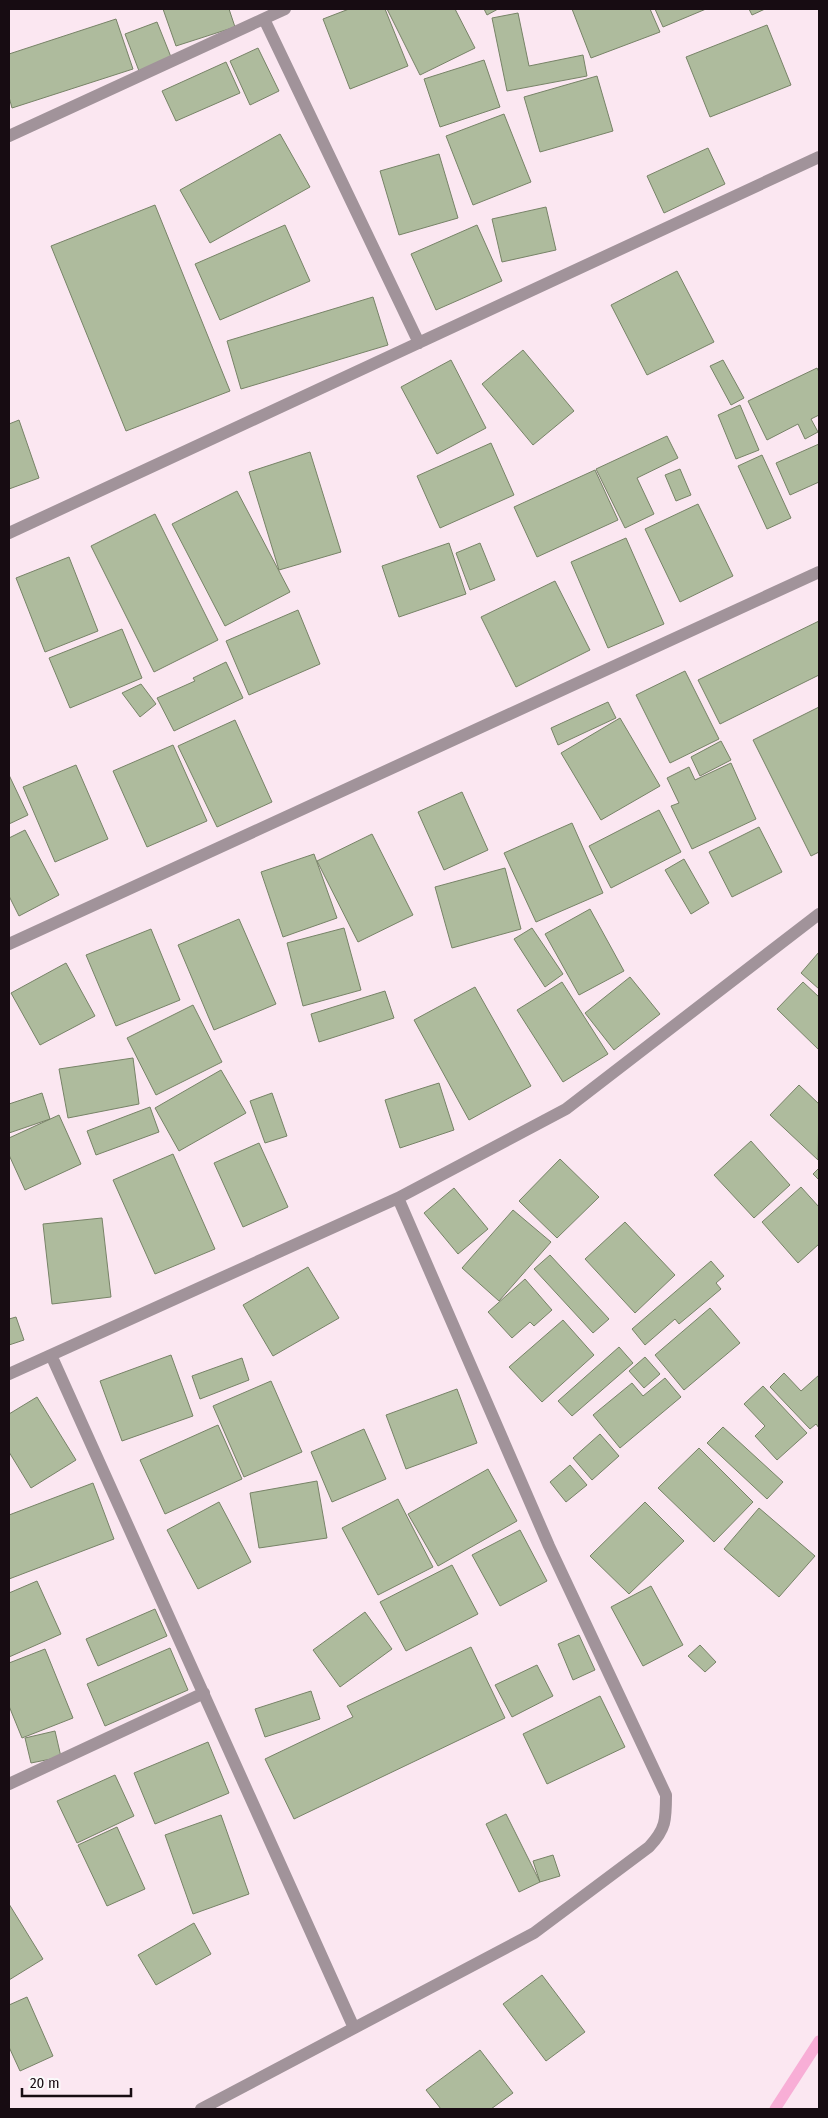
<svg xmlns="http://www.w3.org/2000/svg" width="828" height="2118" font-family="'Fira Sans Condensed',sans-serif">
  <rect width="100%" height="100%" fill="#fbe7f1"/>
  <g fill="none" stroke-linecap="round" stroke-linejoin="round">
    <path stroke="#f8aed6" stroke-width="11" d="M 775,2109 L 819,2041"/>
  </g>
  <path fill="#aebb9d" stroke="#778367" d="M 163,9 L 229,9 L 235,27 L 176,46 Z
    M 349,9 L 385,9 L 408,66 L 350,89 L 323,19 Z
    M 387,9 L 455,9 L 475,48 L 420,75 Z
    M 484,9 L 498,9 L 487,15 Z
    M 572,9 L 650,9 L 660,32 L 591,58 Z
    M 655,9 L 706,9 L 663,27 Z
    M 749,9 L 765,9 L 752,15 Z
    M 518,13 L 529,66 L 583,55 L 587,76 L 507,91 L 492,18 Z
    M 116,19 L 133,69 L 12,108 L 9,97 L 9,54 Z
    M 157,22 L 171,57 L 139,71 L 125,34 Z
    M 767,25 L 791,85 L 710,117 L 686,57 Z
    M 258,48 L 279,91 L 250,105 L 230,61 Z
    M 484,60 L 500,107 L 440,127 L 424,79 Z
    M 226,62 L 240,93 L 176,121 L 162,91 Z
    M 597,76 L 613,131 L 540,152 L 524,97 Z
    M 504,114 L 531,182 L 473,205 L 446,136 Z
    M 280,134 L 310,187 L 210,243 L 180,190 Z
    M 708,148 L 725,184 L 664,213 L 647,176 Z
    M 439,154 L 458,218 L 399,235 L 380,171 Z
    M 155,205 L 230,391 L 126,431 L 51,246 Z
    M 546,207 L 556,250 L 502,262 L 492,219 Z
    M 285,225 L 310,281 L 220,320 L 195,264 Z
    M 477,225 L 502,281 L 436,310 L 411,254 Z
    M 677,271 L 714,342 L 647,375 L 611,305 Z
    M 373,297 L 388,345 L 241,389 L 227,341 Z
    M 523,350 L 574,411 L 533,445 L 482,384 Z
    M 451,360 L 486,428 L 437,454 L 401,387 Z
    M 723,360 L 744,398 L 731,405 L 710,366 Z
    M 817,368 L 819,372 L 819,415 L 811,419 L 818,432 L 805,439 L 798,424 L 767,440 L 748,401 Z
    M 740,405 L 759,450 L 736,459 L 718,415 Z
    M 19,420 L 39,478 L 9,489 L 9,424 Z
    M 667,436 L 678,458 L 637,478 L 654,514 L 625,528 L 596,469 Z
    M 491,443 L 514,495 L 440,528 L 417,476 Z
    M 819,444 L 819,482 L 790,495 L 776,463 Z
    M 310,452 L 341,552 L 279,570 L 249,472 Z
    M 762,455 L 791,518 L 767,529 L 738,466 Z
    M 680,469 L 691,495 L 676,501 L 665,475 Z
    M 595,470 L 618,520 L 537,557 L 514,507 Z
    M 237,491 L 290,592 L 225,626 L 172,524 Z
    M 698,504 L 733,576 L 680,602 L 645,529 Z
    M 155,514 L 218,640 L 154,672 L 91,546 Z
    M 626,538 L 664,624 L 608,648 L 571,562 Z
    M 449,543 L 466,594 L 399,617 L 382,566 Z
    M 480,543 L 495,580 L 470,590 L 456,553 Z
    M 69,557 L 98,631 L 45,652 L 16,578 Z
    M 555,581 L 590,650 L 516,687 L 481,617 Z
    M 298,610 L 320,664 L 249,695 L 226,641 Z
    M 819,621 L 819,675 L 720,724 L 698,680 Z
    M 122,629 L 142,678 L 70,708 L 49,658 Z
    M 226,662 L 243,698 L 174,731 L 157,698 L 195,681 L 193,678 Z
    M 685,671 L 719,739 L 670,763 L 636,695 Z
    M 141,684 L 156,704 L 140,717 L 122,693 Z
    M 608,702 L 616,718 L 558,745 L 551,728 Z
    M 819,707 L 819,852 L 811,856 L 753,740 Z
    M 620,718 L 660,786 L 601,820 L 561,753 Z
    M 235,720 L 272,802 L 217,827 L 178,746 Z
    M 721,741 L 731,760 L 700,776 L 691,757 Z
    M 173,745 L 207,821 L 147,847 L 113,771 Z
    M 731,763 L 756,819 L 692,849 L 671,806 L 679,803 L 667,778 L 689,767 L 695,780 Z
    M 76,765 L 108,839 L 55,862 L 23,787 Z
    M 9,775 L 28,815 L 9,824 Z
    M 462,792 L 488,850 L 444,870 L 418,812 Z
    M 659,810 L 681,852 L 611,888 L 589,846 Z
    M 572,823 L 603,893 L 536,922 L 504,853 Z
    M 759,827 L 782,872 L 732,897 L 709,852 Z
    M 25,830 L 59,895 L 19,916 L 9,896 L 9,838 Z
    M 372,834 L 413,915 L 358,942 L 317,861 Z
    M 314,854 L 337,918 L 283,937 L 261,872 Z
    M 684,859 L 709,903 L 691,914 L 665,870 Z
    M 505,868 L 521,929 L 452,948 L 435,887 Z
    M 590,909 L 624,971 L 579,995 L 545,934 Z
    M 239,919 L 276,1004 L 214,1030 L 178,945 Z
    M 344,928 L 361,990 L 303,1006 L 287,943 Z
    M 532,928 L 563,974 L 545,987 L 514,939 Z
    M 151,929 L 180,1000 L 116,1026 L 86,955 Z
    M 819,952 L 819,989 L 801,973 Z
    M 66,963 L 95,1016 L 40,1045 L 11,993 Z
    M 630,977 L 660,1014 L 614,1050 L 585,1013 Z
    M 562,982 L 608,1054 L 563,1082 L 517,1010 Z
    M 803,982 L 819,997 L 819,1050 L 777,1009 Z
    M 475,987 L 531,1086 L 469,1120 L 414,1020 Z
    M 385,991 L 394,1018 L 319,1042 L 311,1014 Z
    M 193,1005 L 222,1062 L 156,1095 L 127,1038 Z
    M 133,1058 L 139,1104 L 68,1118 L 59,1069 Z
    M 221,1070 L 246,1113 L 179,1151 L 155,1108 Z
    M 439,1083 L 454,1130 L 400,1148 L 385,1100 Z
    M 799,1085 L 819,1104 L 818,1160 L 770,1115 Z
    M 42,1093 L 50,1119 L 9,1133 L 9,1104 Z
    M 272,1093 L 287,1136 L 265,1143 L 250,1101 Z
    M 150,1107 L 159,1132 L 96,1155 L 87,1131 Z
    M 59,1115 L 81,1164 L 25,1190 L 9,1155 L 9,1138 Z
    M 751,1141 L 790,1185 L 754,1218 L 714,1175 Z
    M 259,1143 L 288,1207 L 243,1227 L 214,1163 Z
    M 173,1154 L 215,1249 L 155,1274 L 113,1180 Z
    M 560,1159 L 599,1197 L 557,1238 L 519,1201 Z
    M 819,1168 L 819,1180 L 813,1174 Z
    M 801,1187 L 819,1207 L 819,1244 L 798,1263 L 762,1222 Z
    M 454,1188 L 488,1229 L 458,1254 L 424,1213 Z
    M 513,1210 L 551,1242 L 499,1301 L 462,1268 Z
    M 102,1218 L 111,1297 L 52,1304 L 43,1224 Z
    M 625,1222 L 675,1275 L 635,1313 L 585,1259 Z
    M 550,1255 L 609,1319 L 593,1333 L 534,1269 Z
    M 711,1261 L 724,1276 L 716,1283 L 721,1289 L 679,1324 L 675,1319 L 645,1345 L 632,1329 Z
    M 308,1267 L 339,1318 L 273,1356 L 243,1305 Z
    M 525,1279 L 552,1310 L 534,1326 L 530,1322 L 512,1338 L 488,1312 Z
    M 710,1308 L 740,1343 L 684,1390 L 655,1355 Z
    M 16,1317 L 24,1340 L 9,1345 L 9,1319 Z
    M 563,1320 L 594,1355 L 542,1402 L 509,1367 Z
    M 619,1347 L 633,1363 L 572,1416 L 558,1401 Z
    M 171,1355 L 193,1416 L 122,1441 L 100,1381 Z
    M 645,1357 L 660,1374 L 644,1388 L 629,1371 Z
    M 242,1358 L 249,1380 L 200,1399 L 192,1376 Z
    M 784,1373 L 801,1391 L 819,1375 L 819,1428 L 816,1424 L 810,1429 L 770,1387 Z
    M 665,1378 L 681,1397 L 620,1448 L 593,1415 L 632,1383 L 643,1396 Z
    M 271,1381 L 302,1452 L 244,1477 L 213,1406 Z
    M 763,1386 L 807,1433 L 777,1460 L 755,1436 L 765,1426 L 744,1404 Z
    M 457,1389 L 477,1443 L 406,1469 L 386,1415 Z
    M 37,1397 L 76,1460 L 31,1488 L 9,1452 L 9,1414 Z
    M 218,1425 L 242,1479 L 165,1514 L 140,1460 Z
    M 723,1427 L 783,1482 L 767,1499 L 707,1443 Z
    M 364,1429 L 386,1479 L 332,1502 L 311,1452 Z
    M 600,1434 L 619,1456 L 592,1480 L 573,1458 Z
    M 699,1448 L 753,1502 L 714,1542 L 658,1488 Z
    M 570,1465 L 587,1485 L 566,1502 L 550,1482 Z
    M 488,1469 L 517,1521 L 438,1566 L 408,1514 Z
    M 317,1481 L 327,1538 L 259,1548 L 250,1493 Z
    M 93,1483 L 114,1539 L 9,1579 L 9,1515 Z
    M 398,1499 L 433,1567 L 378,1595 L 342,1528 Z
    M 219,1502 L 251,1562 L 198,1589 L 167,1530 Z
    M 645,1502 L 684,1541 L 629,1594 L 590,1556 Z
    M 759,1508 L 815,1556 L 779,1597 L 724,1549 Z
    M 520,1530 L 547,1581 L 500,1606 L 472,1555 Z
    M 452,1565 L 478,1614 L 406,1651 L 380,1602 Z
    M 37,1581 L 61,1634 L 9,1657 L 9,1593 Z
    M 651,1586 L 683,1645 L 643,1666 L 611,1607 Z
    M 155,1609 L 167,1636 L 98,1666 L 86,1639 Z
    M 365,1612 L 392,1649 L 340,1687 L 313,1650 Z
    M 579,1635 L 595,1670 L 573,1680 L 558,1644 Z
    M 700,1645 L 716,1662 L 705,1672 L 688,1656 Z
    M 471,1647 L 505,1718 L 294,1819 L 265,1759 L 353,1717 L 347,1706 Z
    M 170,1648 L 188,1690 L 105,1726 L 87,1684 Z
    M 45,1649 L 73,1718 L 22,1738 L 9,1706 L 9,1663 Z
    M 537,1665 L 553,1696 L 512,1717 L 495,1685 Z
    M 311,1691 L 320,1719 L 265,1737 L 255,1709 Z
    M 600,1696 L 625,1747 L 547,1784 L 523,1734 Z
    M 55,1731 L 61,1757 L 31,1763 L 25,1738 Z
    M 208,1742 L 229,1793 L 155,1824 L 134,1773 Z
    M 115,1775 L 134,1816 L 77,1843 L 57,1801 Z
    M 506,1814 L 540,1882 L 519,1892 L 486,1824 Z
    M 221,1815 L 249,1894 L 193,1914 L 165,1835 Z
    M 117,1827 L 145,1889 L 107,1906 L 78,1845 Z
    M 553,1855 L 560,1876 L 540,1882 L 533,1861 Z
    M 9,1904 L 43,1959 L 9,1980 Z
    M 194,1923 L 211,1954 L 156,1985 L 138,1955 Z
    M 542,1975 L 585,2032 L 546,2061 L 503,2004 Z
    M 27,1997 L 53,2056 L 20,2071 L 9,2047 L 9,2005 Z
    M 480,2050 L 513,2093 L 491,2109 L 441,2109 L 426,2090 Z"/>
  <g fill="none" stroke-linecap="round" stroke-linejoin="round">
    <path stroke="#a1939a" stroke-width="12" d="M 264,19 L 419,343
      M 9,136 L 285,9
      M 9,533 L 819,157
      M 9,944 L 819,572
      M 51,1355 L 354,2028
      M 9,1374 L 398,1198 L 566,1109 L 819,914
      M 9,1784 L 204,1693
      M 201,2109 L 534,1933 L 649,1847 C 666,1829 666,1820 666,1795 L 549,1546 L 398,1198"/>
  </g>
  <rect width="828" height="2118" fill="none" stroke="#170c12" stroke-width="20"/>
  <path d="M22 2088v8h109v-8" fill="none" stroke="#170c12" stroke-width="2.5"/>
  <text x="30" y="2088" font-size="15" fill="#170c12" stroke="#fafafa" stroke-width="4" paint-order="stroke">20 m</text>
</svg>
